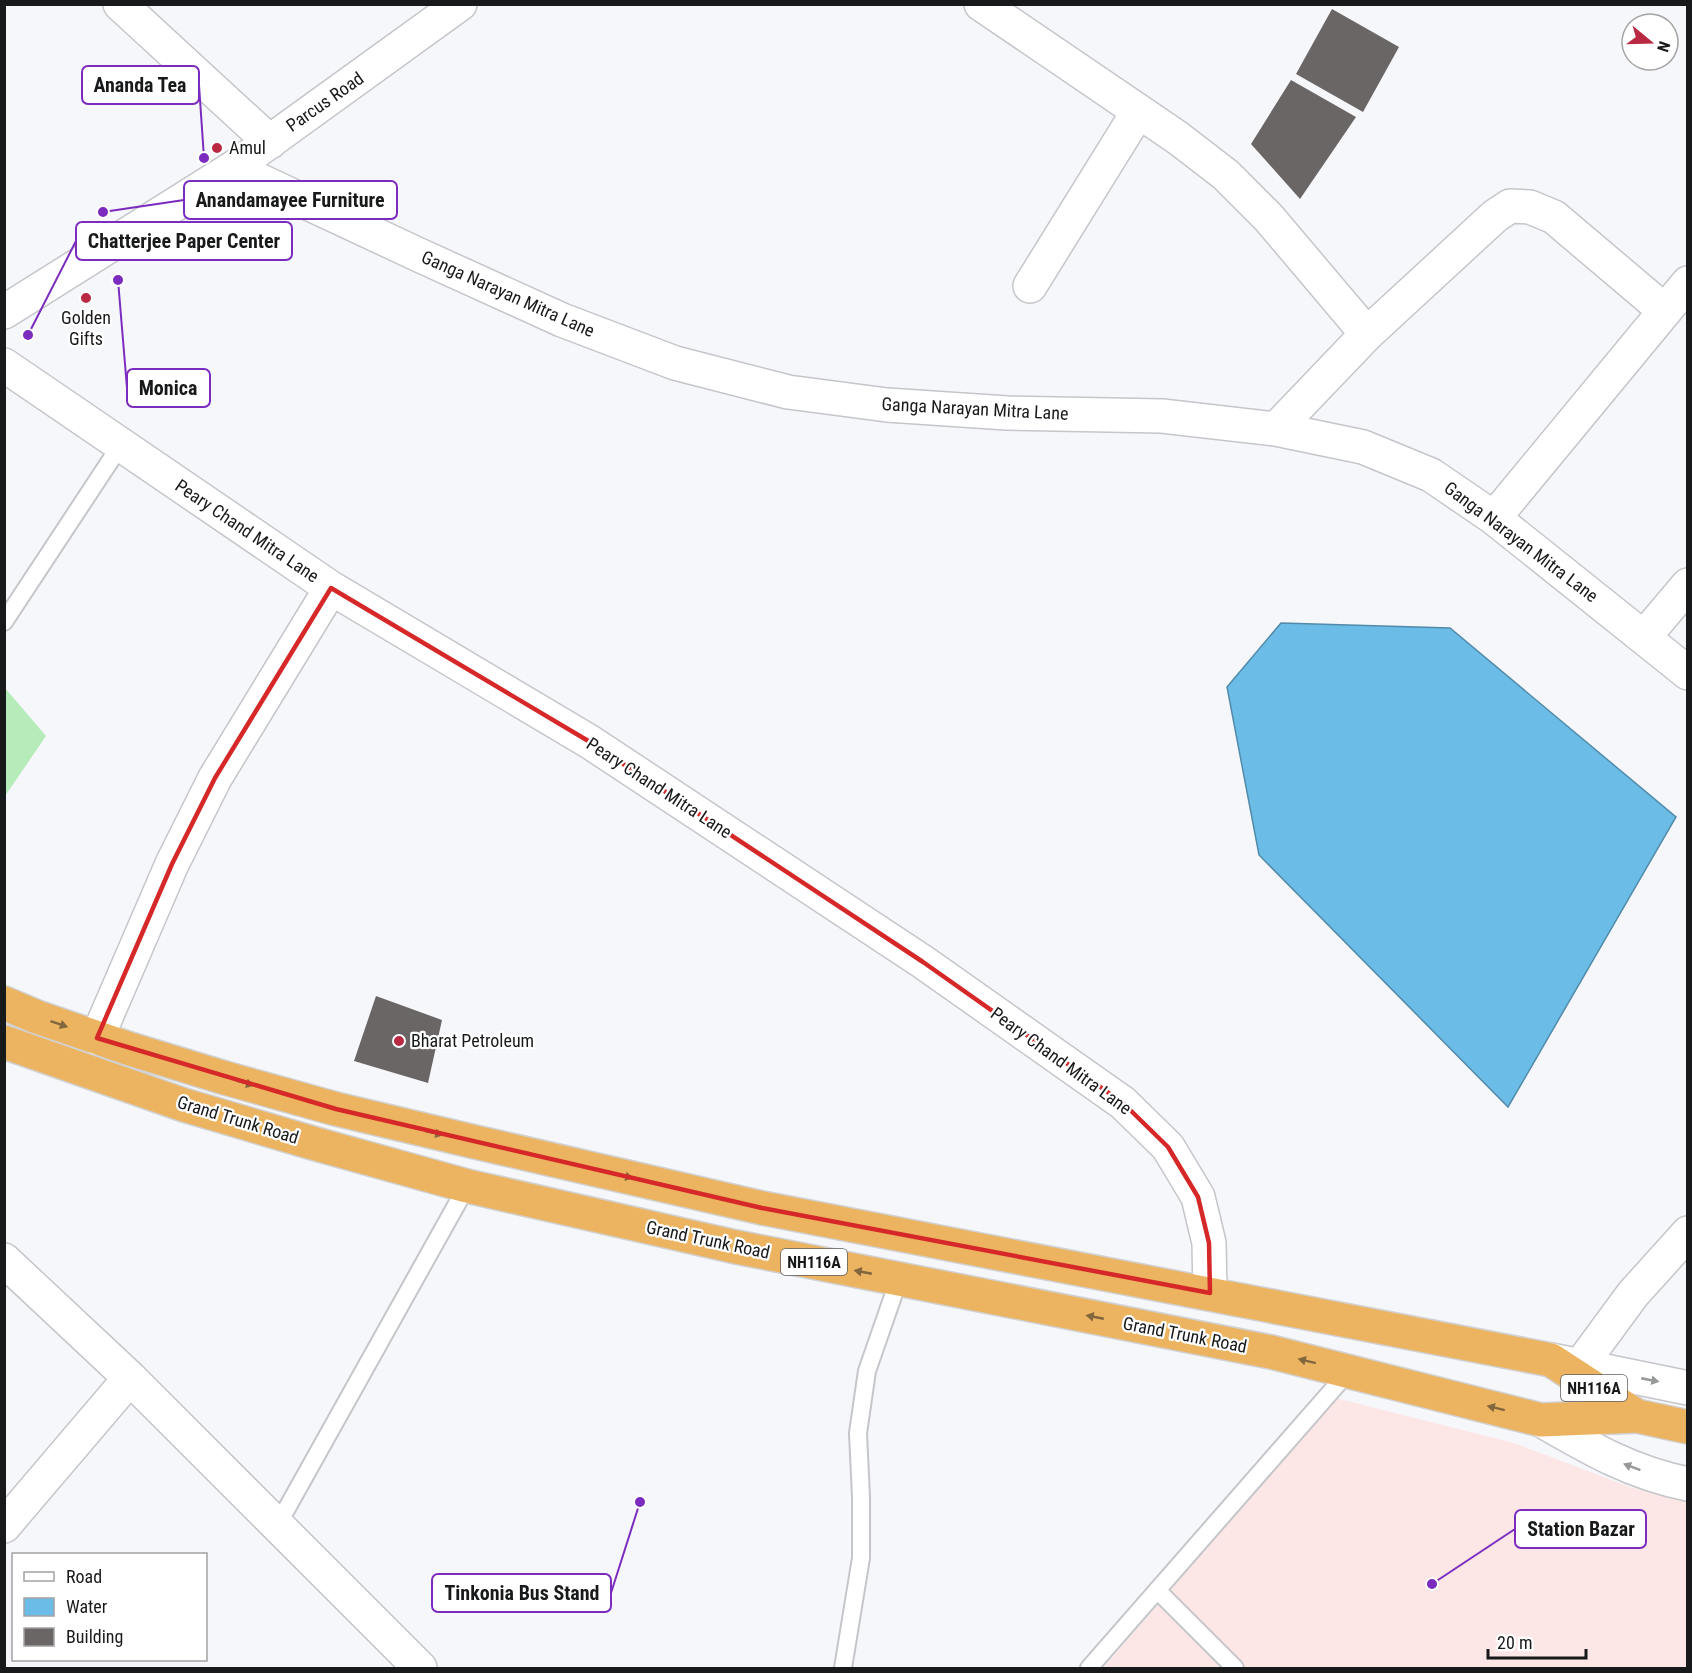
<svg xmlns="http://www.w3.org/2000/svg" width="1692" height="1673" font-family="'Roboto Condensed',sans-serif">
  <rect width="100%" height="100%" fill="#f6f7fb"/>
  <path fill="#fde7e6" d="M 1336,1398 L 1514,1443 L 1630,1487 L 1687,1500 L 1687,1668 L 1103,1668 Z"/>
  <path fill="#b6ebba" d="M 5,688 L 46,736 L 5,796 Z"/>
  <path fill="#6bbce6" stroke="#528ba9" stroke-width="1.5" d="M 1281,623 L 1450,628 L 1676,817 L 1508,1107 L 1259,855 L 1227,687 Z"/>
  <path fill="#6b6666" d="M 1332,9 L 1399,47 L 1363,112 L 1296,74 Z
    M 1291,80 L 1356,117 L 1300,199 L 1251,144 Z
    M 376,996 L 442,1020 L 428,1083 L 354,1061 Z"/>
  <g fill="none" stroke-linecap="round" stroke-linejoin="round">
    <g stroke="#c5c6ca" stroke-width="20">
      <path id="service" d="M 4,622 L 120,446
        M 277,1526 L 467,1186
        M 1157,1590 L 1235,1668
        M 843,1668 L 861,1558 L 861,1497 L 858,1433 L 867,1371 L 899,1279
        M 1089,1668 L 1349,1371"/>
    </g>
    <g stroke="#c5c6ca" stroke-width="36">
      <path id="minor" d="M 120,4 L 270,142
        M 981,4 L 1178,138 L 1226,175 L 1268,217 L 1367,334
        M 233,168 L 419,255 L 562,320 L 675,363 L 788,392 L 887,405 L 1007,413 L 1162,416 L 1276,429 L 1363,447 L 1431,475 L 1494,518 L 1688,673
        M 1030,286 L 1138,112
        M 4,312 L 233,168 L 460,4
        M 4,365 L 331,588 L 590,742 L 923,962 L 1123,1103 L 1168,1147 L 1198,1197 L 1209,1243 L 1210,1293
        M 1276,429 L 1367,334 L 1495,216 L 1510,206 L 1530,207 L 1554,217 L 1665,311
        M 1494,518 L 1688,283
        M 1644,637 L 1688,585
        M 97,1038 L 172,864 L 215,778 L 331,588
        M 4,1260 L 130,1378 L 420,1668
        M 1580,1366 L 1633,1294 L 1688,1233
        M 4,1526 L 130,1378"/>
    </g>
    <g stroke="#c5c6ca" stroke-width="36">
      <path id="tertiary" d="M 1551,1360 L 1688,1388
        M 1541,1420 C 1589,1448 1632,1473 1688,1484"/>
    </g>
    <g stroke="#d1d1d1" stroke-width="36">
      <path id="trunk" d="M 4,1003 L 37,1017 L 130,1049 L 225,1078 L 336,1109 L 475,1142 L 762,1208 L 1551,1360 L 1637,1416 L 1688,1427
        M 4,1042 L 184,1105 L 316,1144 L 467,1186 L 736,1247 L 1271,1352 L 1541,1420 L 1637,1416"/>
    </g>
    <use href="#service" stroke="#fff" stroke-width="16"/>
    <use href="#minor" stroke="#fff" stroke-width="33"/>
    <use href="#tertiary" stroke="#fff" stroke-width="33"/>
    <use href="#trunk" stroke="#ecb460" stroke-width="33"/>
  </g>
  <defs><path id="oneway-solid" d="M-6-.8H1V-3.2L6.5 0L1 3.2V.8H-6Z" transform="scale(1.5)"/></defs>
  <g fill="#82663d">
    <use href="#oneway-solid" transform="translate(59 1024) rotate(19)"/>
    <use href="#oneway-solid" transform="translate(245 1083) rotate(16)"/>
    <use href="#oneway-solid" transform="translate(434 1133) rotate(13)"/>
    <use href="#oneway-solid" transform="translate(624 1176) rotate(13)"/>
    <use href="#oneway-solid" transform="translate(863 1272) rotate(-169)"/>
    <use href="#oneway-solid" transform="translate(1095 1317) rotate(-169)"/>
    <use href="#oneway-solid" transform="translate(1307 1361) rotate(-166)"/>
    <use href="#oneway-solid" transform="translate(1496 1408) rotate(-166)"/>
  </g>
  <g fill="#979898">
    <use href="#oneway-solid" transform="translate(1650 1380) rotate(11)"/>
    <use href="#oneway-solid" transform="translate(1632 1467) rotate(-159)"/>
  </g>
  <path fill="none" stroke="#d62828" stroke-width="4.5" stroke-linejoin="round" d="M 331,588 L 590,742 L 923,962 L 1123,1103 L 1168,1147 L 1198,1197 L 1209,1243 L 1210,1293 L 762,1208 L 336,1109 L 97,1038 L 172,864 L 215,778 Z"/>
  <g fill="#ba2942" stroke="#fff" stroke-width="2">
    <circle cx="217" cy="148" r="6"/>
    <circle cx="86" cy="298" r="6"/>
    <circle cx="399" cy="1041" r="6"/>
  </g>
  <g text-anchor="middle" stroke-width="4.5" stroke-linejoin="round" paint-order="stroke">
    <g fill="#fff" stroke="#5d5e5f" stroke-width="1.5">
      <rect x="781" y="1249" width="66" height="26" rx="4.5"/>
      <rect x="1561" y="1375" width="66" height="26" rx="4.5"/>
    </g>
    <g font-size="16" font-weight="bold" fill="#18191a">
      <text x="814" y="1268">NH116A</text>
      <text x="1594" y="1394">NH116A</text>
    </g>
    <g font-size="18" fill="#18191a" stroke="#fff">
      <text transform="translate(325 102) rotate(-35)" y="6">Parcus Road</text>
      <text transform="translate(508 294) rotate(24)" y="6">Ganga Narayan Mitra Lane</text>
      <text transform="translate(975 409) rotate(3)" y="6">Ganga Narayan Mitra Lane</text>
      <text transform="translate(247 531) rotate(34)" y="6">Peary Chand Mitra Lane</text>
      <text transform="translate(1521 542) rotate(37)" y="6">Ganga Narayan Mitra Lane</text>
      <text transform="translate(659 788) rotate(33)" y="6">Peary Chand Mitra Lane</text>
      <text transform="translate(1061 1061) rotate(36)" y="6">Peary Chand Mitra Lane</text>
      <text transform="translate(238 1120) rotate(17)" y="6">Grand Trunk Road</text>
      <text transform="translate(708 1240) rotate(12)" y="6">Grand Trunk Road</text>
      <text transform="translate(1185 1335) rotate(11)" y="6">Grand Trunk Road</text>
    </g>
    <g font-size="18" fill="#18191a" stroke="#fff" text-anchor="start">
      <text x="229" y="154">Amul</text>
      <text x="86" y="324" text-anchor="middle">Golden<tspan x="86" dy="21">Gifts</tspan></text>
      <text x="411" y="1047">Bharat Petroleum</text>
    </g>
  </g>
  <path fill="none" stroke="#7b2cbf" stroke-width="2" d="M204 158L199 85M103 212L184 200M28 335L76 241M118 280L127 388M1432 1584L1515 1529M640 1502L611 1593"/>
  <g fill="#7b2cbf" stroke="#fff" stroke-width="2">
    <circle cx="204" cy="158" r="6"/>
    <circle cx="103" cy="212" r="6"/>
    <circle cx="28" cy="335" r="6"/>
    <circle cx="118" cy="280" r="6"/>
    <circle cx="1432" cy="1584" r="6"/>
    <circle cx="640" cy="1502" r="6"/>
  </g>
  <g fill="#fff" stroke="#7b2cbf" stroke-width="2">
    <rect x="82" y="66" width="117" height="38" rx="6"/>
    <rect x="184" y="181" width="213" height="38" rx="6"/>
    <rect x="76" y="222" width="216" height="38" rx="6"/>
    <rect x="127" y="369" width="83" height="38" rx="6"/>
    <rect x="1515" y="1510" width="131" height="38" rx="6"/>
    <rect x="432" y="1574" width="179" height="38" rx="6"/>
  </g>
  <g font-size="20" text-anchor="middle" font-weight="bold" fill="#18191a">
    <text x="140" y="92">Ananda Tea</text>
    <text x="290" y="207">Anandamayee Furniture</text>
    <text x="184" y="248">Chatterjee Paper Center</text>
    <text x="168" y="395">Monica</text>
    <text x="1581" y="1536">Station Bazar</text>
    <text x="522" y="1600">Tinkonia Bus Stand</text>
  </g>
  <rect width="1692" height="1673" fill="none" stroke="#18191a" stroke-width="12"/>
  <rect x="12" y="1553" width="195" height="108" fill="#ffffff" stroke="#a3a3a3" stroke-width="1.5"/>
  <rect x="24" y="1572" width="30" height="9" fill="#ffffff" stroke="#a3a3a3" stroke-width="1.5"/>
  <text x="66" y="1583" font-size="18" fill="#18191a">Road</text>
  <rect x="24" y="1598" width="30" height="18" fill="#6bbce6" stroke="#a3a3a3" stroke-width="1.5"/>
  <text x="66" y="1613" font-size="18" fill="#18191a">Water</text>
  <rect x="24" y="1628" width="30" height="18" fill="#6b6666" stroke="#a3a3a3" stroke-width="1.5"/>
  <text x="66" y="1643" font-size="18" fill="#18191a">Building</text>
  <g transform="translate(1650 42) rotate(109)"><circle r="28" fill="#ffffff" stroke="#a3a3a3" stroke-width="1.5"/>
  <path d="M0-4.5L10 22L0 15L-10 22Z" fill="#ba2942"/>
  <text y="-9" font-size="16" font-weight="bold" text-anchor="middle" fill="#18191a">N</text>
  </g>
  <path d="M1488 1649v9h98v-9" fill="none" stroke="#18191a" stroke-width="3"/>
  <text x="1497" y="1649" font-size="18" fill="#18191a" stroke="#ffffff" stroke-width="4.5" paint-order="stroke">20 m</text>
</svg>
